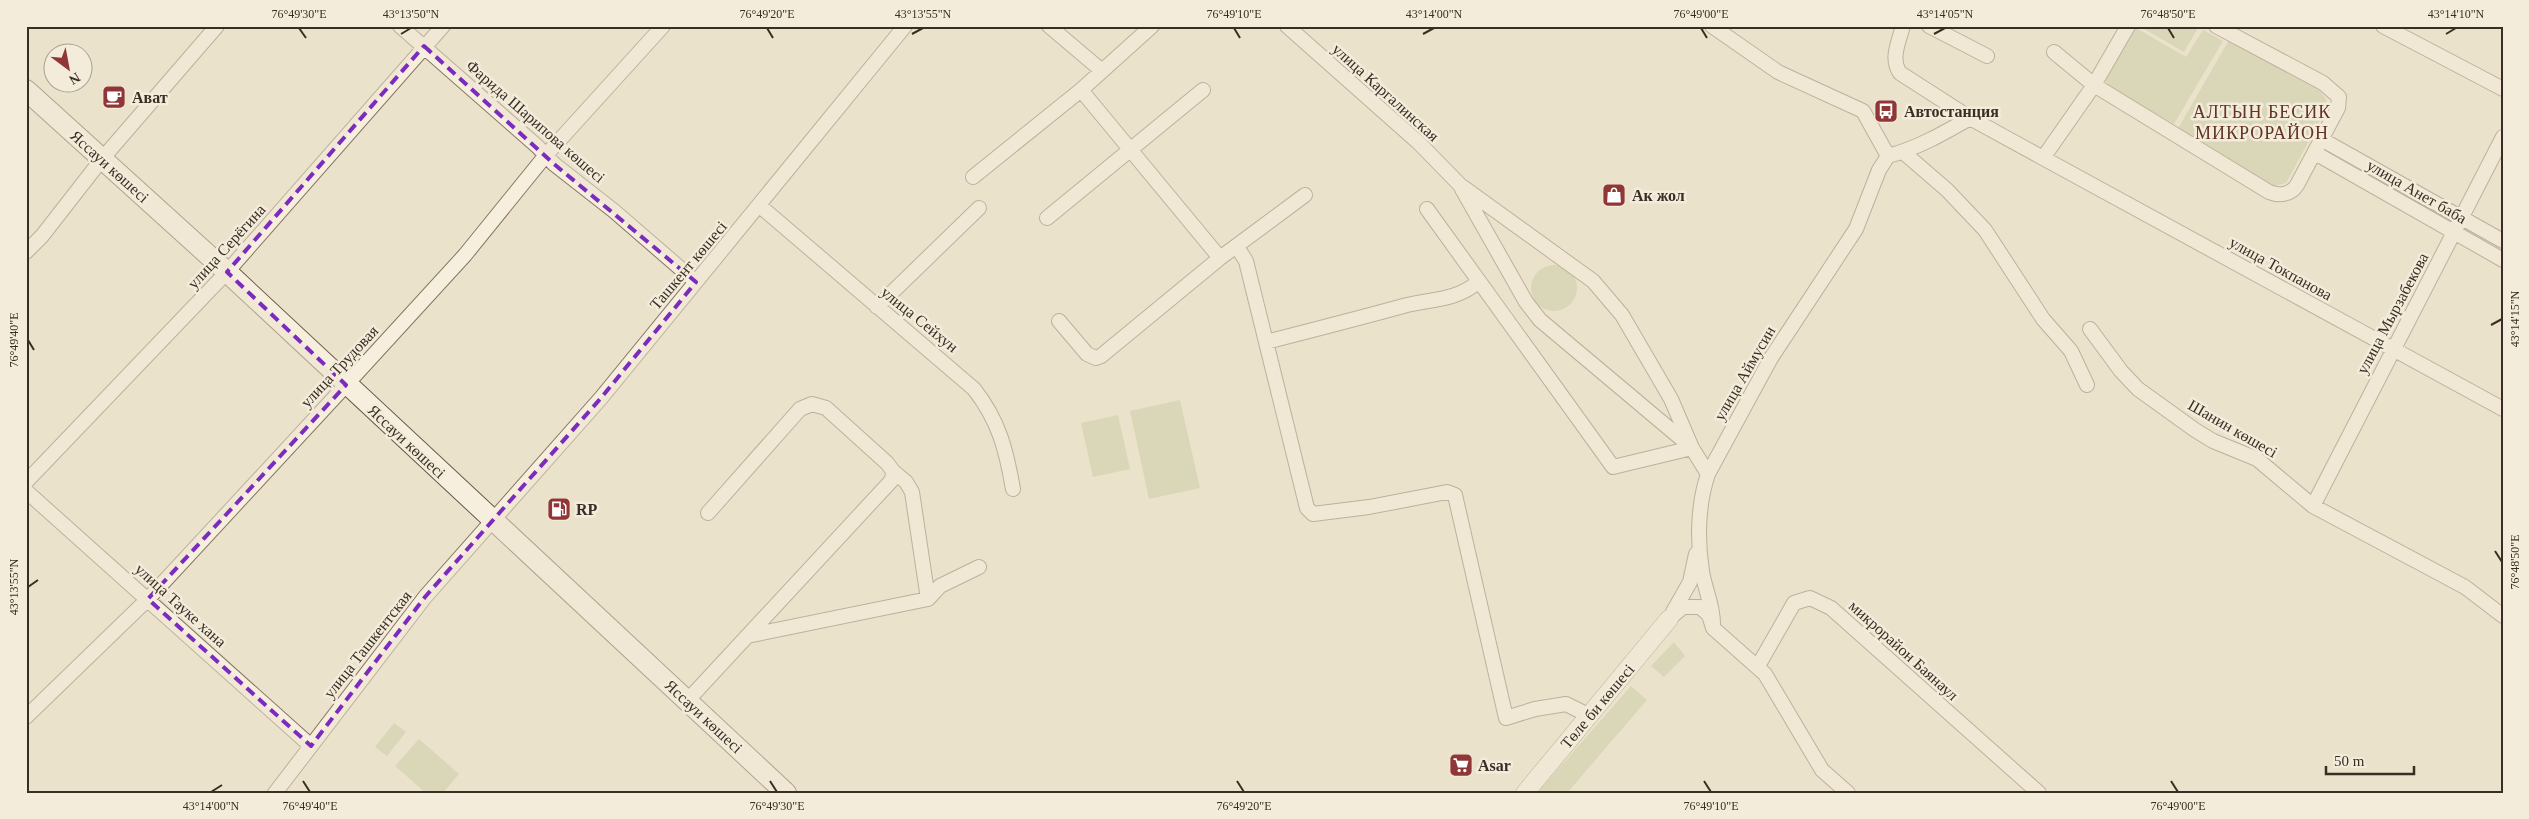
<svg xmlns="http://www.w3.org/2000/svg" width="2529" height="819" font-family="Georgia,serif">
  <rect width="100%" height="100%" fill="#ebe2cc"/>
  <path fill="#c4c9a0" d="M 2139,26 L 2194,26 L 2198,28 L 2184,52 Z
    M 2136,28 L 2186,57 L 2203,30 L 2223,41 L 2174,124 L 2110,87 L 2105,80 Z
    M 2229,40 L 2317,88 L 2326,99 L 2327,108 L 2286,183 L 2265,188 L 2176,132 Z
    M1531 288a23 23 0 1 1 46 0a23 23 0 1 1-46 0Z
    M 1180,400 L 1200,488 L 1149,499 L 1130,411 Z
    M 1118,415 L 1130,469 L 1093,477 L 1081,423 Z
    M 1674,642 L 1685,656 L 1664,677 L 1651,666 Z
    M 1631,686 L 1647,700 L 1567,793 L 1537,793 Z
    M 394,723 L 406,732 L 387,756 L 375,747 Z
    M 419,739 L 459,774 L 443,793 L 426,793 L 395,766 Z"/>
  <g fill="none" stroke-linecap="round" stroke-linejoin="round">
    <g stroke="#877561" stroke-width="16">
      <path id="minor" d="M 400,26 L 538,147 L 554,164 L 614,211 L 696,282
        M 1049,26 L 1101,70
        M 1287,26 L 1419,143 L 1460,185 L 1593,281 L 1622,315 L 1671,399 L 1692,448 L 1708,474
        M 1712,26 L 1778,72 L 1863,111 L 1888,156
        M 1903,26 C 1899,41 1890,59 1900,73 L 1970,118
        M 1929,26 L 1987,56
        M 2383,26 L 2503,89
        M 2054,52 L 2094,85 L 2269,192 C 2279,196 2291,195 2297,185 L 2338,108 L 2339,97 L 2323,83 L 2216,26
        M 1081,90 L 1220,258
        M 2321,139 L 2503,241
        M 1903,152 L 1947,190 L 1985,230 L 2043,319 L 2071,351 L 2087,385
        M 2315,153 L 2503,260
        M 1888,156 C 1918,148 1944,133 1970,118 L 2043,158 L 2094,85 L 2128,26
        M 2043,158 L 2503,409
        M 973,177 L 1081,90 L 1152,26
        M 1462,189 L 1526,302 L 1540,320 L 1690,446
        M 760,206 L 974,389 C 999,421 1006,449 1013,489
        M 1427,209 L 1613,467 L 1692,448
        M 1047,218 L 1203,90
        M 1237,247 L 1246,261 L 1307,508 L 1313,514 L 1369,507 L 1447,492 L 1455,495 L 1506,718 L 1535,709 L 1566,704 L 1590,716
        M 26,252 L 42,236 L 102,159 L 217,26
        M 877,307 L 979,208
        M 1059,321 L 1087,354 L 1096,358 L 1101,356 L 1220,258 L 1305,195
        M 2090,329 L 2121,371 L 2138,389 L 2195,430 L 2213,441 L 2257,459 L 2313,506 L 2465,587 L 2503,616
        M 1266,342 C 1313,330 1360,318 1407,305 C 1433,299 1457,300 1478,282
        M 26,482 L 227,272 L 443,26
        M 26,491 L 311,746
        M 2313,506 L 2503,137
        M 928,599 L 940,586 L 979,567
        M 1673,612 L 1690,582 L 1696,554
        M 1669,619 L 1683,607 L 1700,607 L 1709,615 L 1713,628 L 1765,674 L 1822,770 L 1848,793
        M 1713,628 C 1714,608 1705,590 1702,571 C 1697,540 1698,503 1708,474 L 1771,358 L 1856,229 L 1879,170 L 1888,156
        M 747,636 L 928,599 L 912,492 L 906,482 L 893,471
        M 1758,666 L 1794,603 L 1810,598 L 1831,608 L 2039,793
        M 688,700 L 892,480 L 893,471 L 887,463 L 826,408 L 812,404 L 800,409 L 708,513
        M 26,717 L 148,599 L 346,385 L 465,255 L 546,155 L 663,26
        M 275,793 L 425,597 L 601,398 L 905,26"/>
    </g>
    <g stroke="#877561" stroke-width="19">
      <path id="tertiary" d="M 1525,793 L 1669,619"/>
    </g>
    <g stroke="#695744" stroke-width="22">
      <path id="secondary" d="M 26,90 L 227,272 L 786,793"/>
    </g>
    <use href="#minor" stroke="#f7efde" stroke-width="14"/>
    <use href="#tertiary" stroke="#f7efde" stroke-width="18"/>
    <use href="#secondary" stroke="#f7efde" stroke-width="20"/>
  </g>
  <path d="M0 0H2529V819H0ZM 424,46 L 554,164 L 696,282 L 601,398 L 425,597 L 311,746 L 148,599 L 346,385 L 227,272 Z" fill="#ebe2cc" fill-opacity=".55" fill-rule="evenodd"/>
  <path fill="none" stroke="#7b2cbf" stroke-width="4" stroke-dasharray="10 6" stroke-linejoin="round" d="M 424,46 L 554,164 L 696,282 L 601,398 L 425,597 L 311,746 L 148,599 L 346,385 L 227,272 Z"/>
  <path fill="none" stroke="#392e23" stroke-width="2" d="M 299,28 L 306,38M 767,28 L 773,38M 1234,28 L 1240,38M 1701,28 L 1707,38M 2168,28 L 2174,38M 401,34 L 411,28M 912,34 L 923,28M 1423,34 L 1434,28M 1934,34 L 1945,28M 2446,34 L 2456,28M 2491,325 L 2502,319M 28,340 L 34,350M 2495,551 L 2502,562M 28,587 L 38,580M 303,781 L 310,792M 770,781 L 777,792M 1237,781 L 1244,792M 1704,781 L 1711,792M 2171,781 L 2178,792M 211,792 L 222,785"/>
  <defs>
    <g id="cafe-square" transform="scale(1.25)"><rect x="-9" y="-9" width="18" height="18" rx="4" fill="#913637" stroke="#f3ecdb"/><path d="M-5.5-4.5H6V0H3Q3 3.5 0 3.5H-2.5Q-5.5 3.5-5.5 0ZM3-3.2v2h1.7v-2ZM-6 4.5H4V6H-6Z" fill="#fff"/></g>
    <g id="bus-square" transform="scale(1.25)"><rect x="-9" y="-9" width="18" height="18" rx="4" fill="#913637" stroke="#f3ecdb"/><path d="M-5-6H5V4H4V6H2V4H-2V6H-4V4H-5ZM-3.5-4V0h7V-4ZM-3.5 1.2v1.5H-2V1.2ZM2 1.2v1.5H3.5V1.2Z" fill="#fff"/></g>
    <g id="shop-square" transform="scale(1.25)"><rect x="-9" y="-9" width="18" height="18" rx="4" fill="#913637" stroke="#f3ecdb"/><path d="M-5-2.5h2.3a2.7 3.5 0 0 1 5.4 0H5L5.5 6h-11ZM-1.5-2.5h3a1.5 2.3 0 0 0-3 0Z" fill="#fff"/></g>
    <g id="fuel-square" transform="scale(1.25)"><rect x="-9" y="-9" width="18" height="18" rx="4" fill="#913637" stroke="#f3ecdb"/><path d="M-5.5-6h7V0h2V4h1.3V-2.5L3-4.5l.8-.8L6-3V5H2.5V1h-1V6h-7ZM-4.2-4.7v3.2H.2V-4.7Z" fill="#fff"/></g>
    <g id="supermarket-square" transform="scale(1.25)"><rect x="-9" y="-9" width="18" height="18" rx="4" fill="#913637" stroke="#f3ecdb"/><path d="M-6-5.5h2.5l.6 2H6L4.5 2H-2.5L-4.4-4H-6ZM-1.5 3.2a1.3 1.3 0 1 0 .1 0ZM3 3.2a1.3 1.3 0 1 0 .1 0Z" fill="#fff"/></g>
  </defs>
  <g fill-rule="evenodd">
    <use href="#cafe-square" x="114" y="97"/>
    <use href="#bus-square" x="1886" y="111"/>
    <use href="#shop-square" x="1614" y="195"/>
    <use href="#fuel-square" x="559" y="509"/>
    <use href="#supermarket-square" x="1461" y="765"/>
  </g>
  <g text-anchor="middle" stroke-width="5" stroke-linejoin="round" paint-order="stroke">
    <g font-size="16" fill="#392e23" stroke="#f3ecdb">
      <text transform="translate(1386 92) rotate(42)" y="6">улица Каргалинская</text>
      <text transform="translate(536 121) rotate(41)" y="6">Фарида Шарипова көшесі</text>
      <text transform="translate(110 166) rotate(42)" y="6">Яссауи көшесі</text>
      <text transform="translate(2417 191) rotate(30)" y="6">улица Анет баба</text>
      <text transform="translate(226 246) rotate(-48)" y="6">улица Серёгина</text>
      <text transform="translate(688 265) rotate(-50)" y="6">Ташкент көшесі</text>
      <text transform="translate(2281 268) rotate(29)" y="6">улица Токпанова</text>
      <text transform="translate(2392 313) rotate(-62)" y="6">улица Мырзабекова</text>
      <text transform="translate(920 319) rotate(39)" y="6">улица Сейхун</text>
      <text transform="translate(339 366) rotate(-47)" y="6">улица Трудовая</text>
      <text transform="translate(1744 373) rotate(-60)" y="6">улица Аймусин</text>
      <text transform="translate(2233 428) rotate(30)" y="6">Шанин көшесі</text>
      <text transform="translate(407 441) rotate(43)" y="6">Яссауи көшесі</text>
      <text transform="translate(181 605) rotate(42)" y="6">улица Тауке хана</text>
      <text transform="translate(367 644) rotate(-52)" y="6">улица Ташкентская</text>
      <text transform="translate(1904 650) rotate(42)" y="6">микрорайон Баянаул</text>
      <text transform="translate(1597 706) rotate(-50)" y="6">Төле би көшесі</text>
      <text transform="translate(704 716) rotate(43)" y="6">Яссауи көшесі</text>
    </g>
    <g font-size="16" font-weight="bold" fill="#392e23" stroke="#f3ecdb" text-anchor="start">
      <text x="132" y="103">Ават</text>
      <text x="1904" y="117">Автостанция</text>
      <text x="1632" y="201">Ак жол</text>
      <text x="576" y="515">RP</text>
      <text x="1478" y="771">Asar</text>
    </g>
    <g font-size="18" letter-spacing="1" fill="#623326" stroke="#f3ecdb">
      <text x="2262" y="118">АЛТЫН БЕСИК<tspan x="2262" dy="21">МИКРОРАЙОН</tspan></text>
    </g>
  </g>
  <rect width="2529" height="819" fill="none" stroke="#f3ecdb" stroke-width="55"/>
  <g transform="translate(68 68) rotate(148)"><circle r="24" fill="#f3ecdb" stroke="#a9a091"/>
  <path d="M0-4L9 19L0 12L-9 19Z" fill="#913637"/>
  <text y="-8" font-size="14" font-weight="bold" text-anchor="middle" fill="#392e23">N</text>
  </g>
  <path d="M2326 766v8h88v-8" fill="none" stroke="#392e23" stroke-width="2.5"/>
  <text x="2334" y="766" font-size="15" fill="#392e23" stroke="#f3ecdb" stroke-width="4" paint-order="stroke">50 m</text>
  <rect x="28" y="28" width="2474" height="764" fill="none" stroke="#392e23" stroke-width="2"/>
  <g font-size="12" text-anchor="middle" fill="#392e23">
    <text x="299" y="18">76°49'30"E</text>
    <text x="411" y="18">43°13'50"N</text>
    <text x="767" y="18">76°49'20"E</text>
    <text x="923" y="18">43°13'55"N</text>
    <text x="1234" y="18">76°49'10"E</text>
    <text x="1434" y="18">43°14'00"N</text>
    <text x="1701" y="18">76°49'00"E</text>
    <text x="1945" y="18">43°14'05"N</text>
    <text x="2168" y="18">76°48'50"E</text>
    <text x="2456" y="18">43°14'10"N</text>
    <text transform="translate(2515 319) rotate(-90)" y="4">43°14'15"N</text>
    <text transform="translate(14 340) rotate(-90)" y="4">76°49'40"E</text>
    <text transform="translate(2515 562) rotate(-90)" y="4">76°48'50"E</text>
    <text transform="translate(14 587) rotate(-90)" y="4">43°13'55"N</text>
    <text x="211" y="810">43°14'00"N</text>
    <text x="310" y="810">76°49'40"E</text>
    <text x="777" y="810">76°49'30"E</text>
    <text x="1244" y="810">76°49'20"E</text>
    <text x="1711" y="810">76°49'10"E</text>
    <text x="2178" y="810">76°49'00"E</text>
  </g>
</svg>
